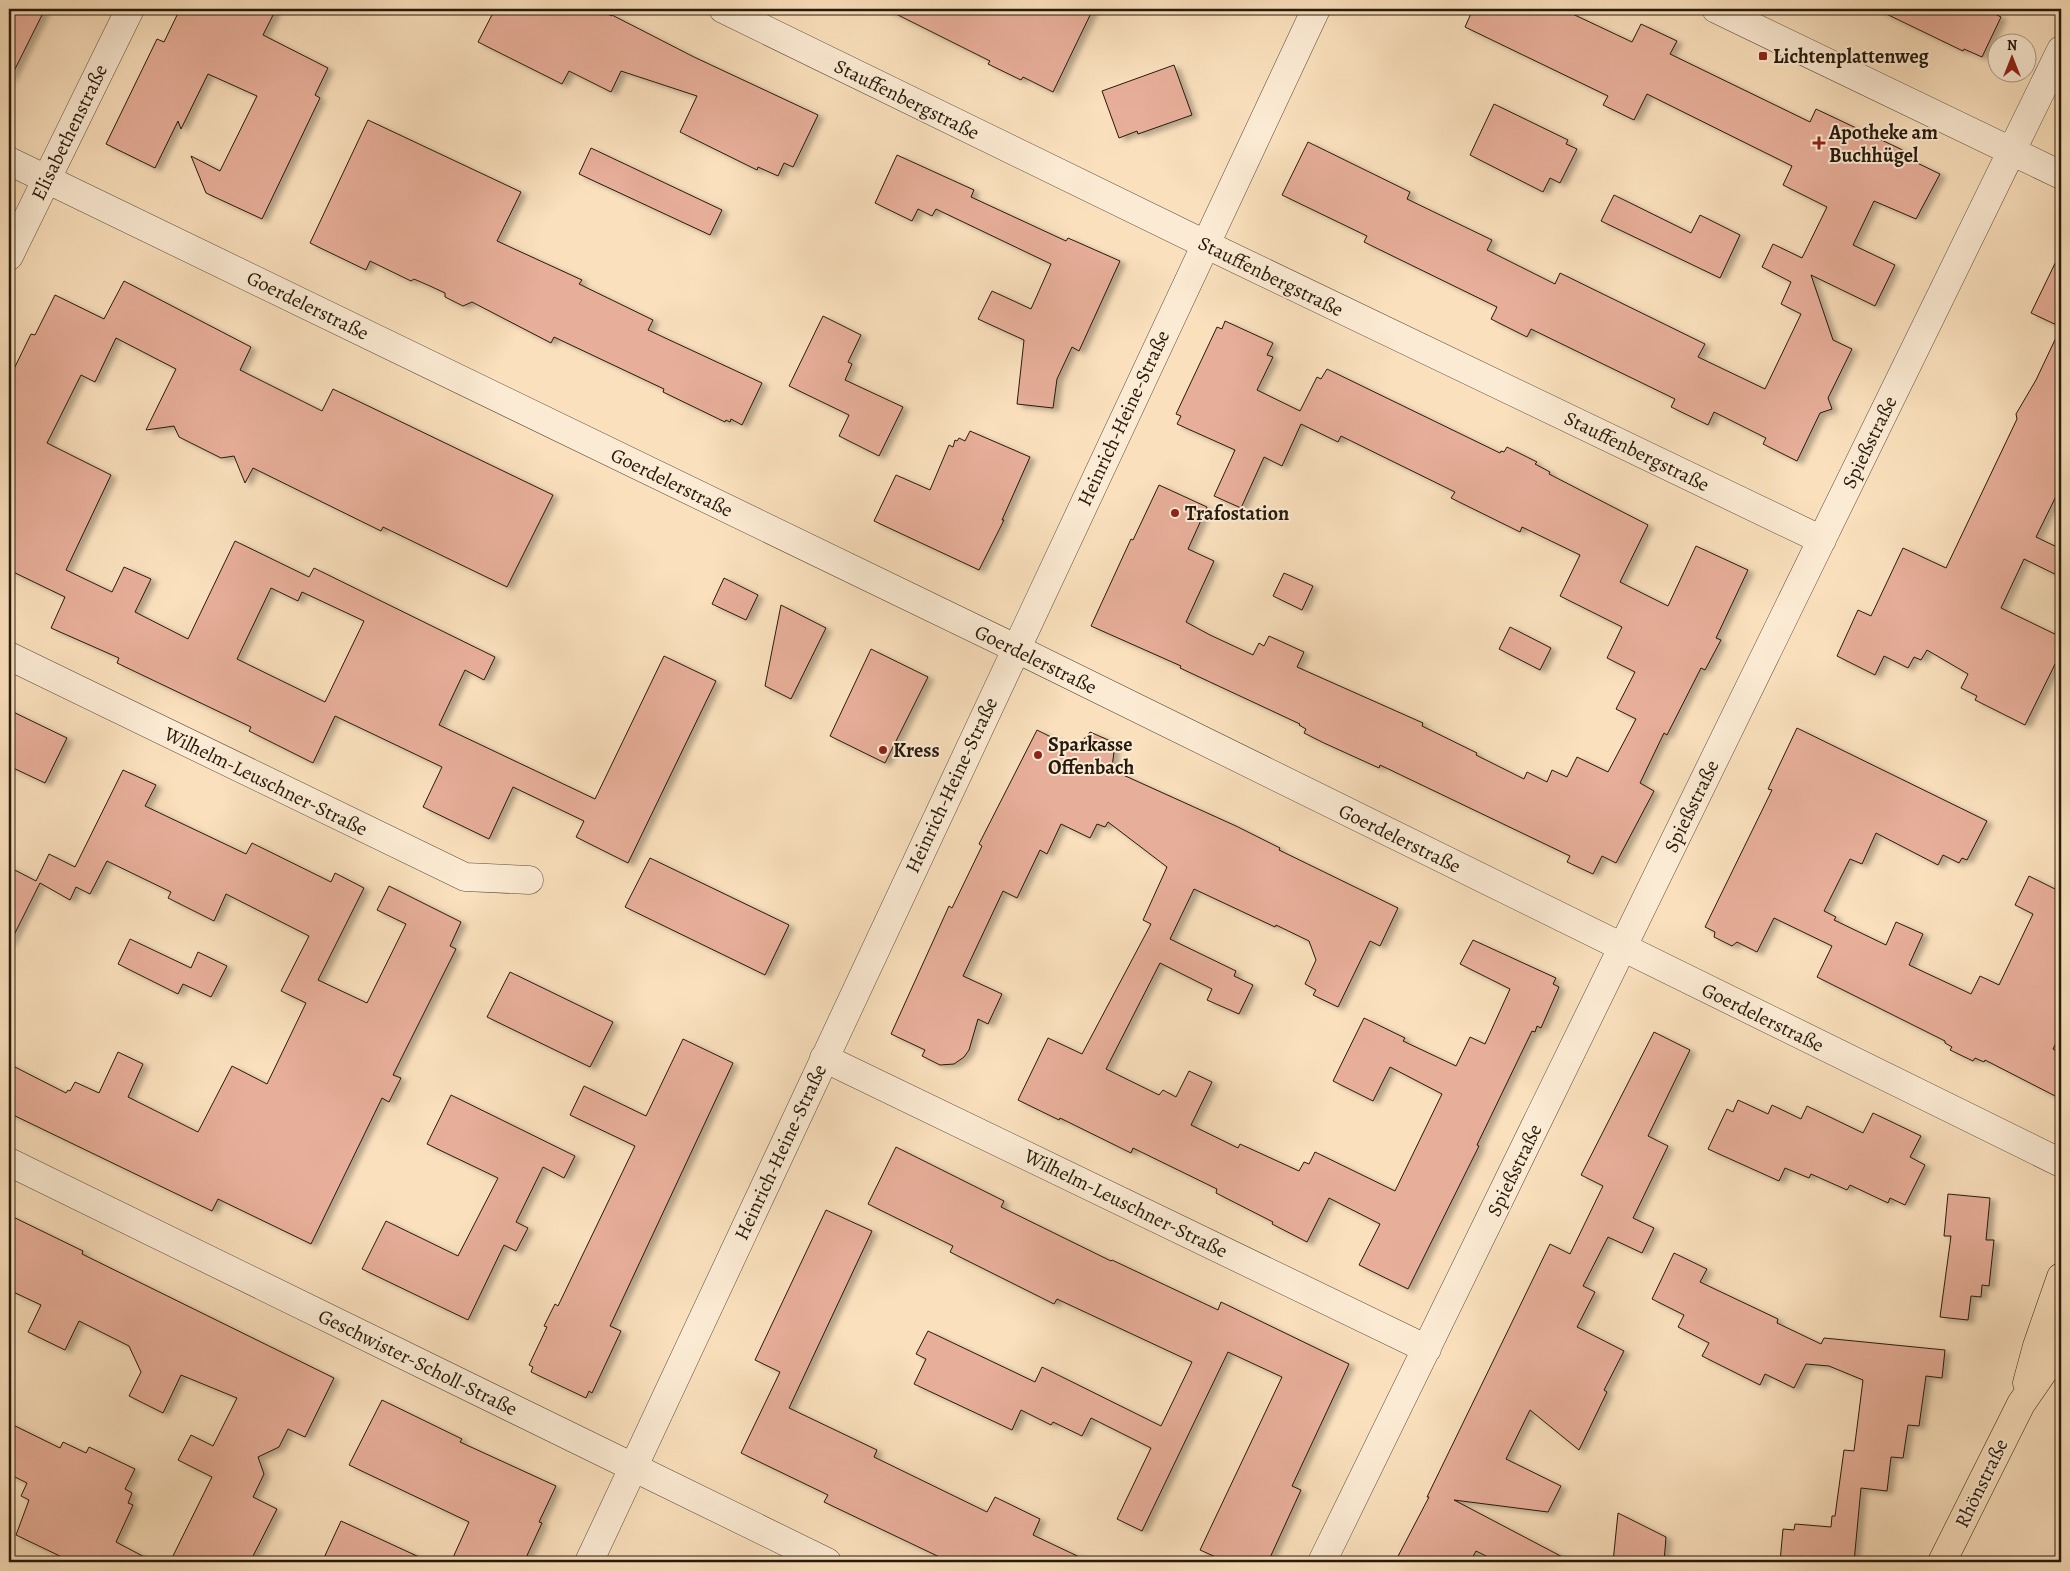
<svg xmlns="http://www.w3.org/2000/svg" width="2070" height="1571" font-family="Alegreya,serif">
  <defs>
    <filter id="shadow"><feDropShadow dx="5.5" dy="3" stdDeviation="2.5" flood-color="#0004"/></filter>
  </defs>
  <rect width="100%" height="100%" fill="#fae0bd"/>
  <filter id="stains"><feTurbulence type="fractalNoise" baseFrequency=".004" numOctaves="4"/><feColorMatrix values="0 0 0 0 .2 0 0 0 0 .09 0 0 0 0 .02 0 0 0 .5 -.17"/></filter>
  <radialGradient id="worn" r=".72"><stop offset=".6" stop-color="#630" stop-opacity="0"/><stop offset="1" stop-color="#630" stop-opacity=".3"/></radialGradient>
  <path fill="#e7ae99" stroke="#271a0d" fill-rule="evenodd" filter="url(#shadow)" d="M 9,9 L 45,9 L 9,81 Z
    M 180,9 L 276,9 L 263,35 L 328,68 L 315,95 L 320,98 L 262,219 L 206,193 L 191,156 L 220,171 L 257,96 L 208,74 L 181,129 L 178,121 L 155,168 L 106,144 L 157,39 L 164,42 Z
    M 495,9 L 595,9 L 612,16 L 612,15 L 694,57 L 818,115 L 793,167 L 784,163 L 778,176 L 758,167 L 757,170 L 680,132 L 697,96 L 621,71 L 611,92 L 569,71 L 562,84 L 478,42 Z
    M 886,9 L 1093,9 L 1053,92 L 1023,77 L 1021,80 L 988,64 L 990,61 Z
    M 1473,9 L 1562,9 L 1632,42 L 1641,24 L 1677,41 L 1670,54 L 1810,122 L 1816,109 L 1911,154 L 1909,159 L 1940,174 L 1916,219 L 1874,201 L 1853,245 L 1895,265 L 1875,306 L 1811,275 L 1833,340 L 1852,349 L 1828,398 L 1832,409 L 1820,413 L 1797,461 L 1763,444 L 1766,438 L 1714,412 L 1708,425 L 1671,407 L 1675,399 L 1531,329 L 1527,337 L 1491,319 L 1497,307 L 1364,242 L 1367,236 L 1282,195 L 1308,142 L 1410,192 L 1407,199 L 1492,240 L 1487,250 L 1555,284 L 1560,273 L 1705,344 L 1698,357 L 1765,389 L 1801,314 L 1781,304 L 1791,282 L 1762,267 L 1773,244 L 1802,258 L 1827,207 L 1783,185 L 1792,166 L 1647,94 L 1634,120 L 1603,105 L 1608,96 L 1465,27 Z
    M 1876,9 L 1985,9 L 2001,17 L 1982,57 L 1964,49 L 1963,51 Z
    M 1174,65 L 1192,115 L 1138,134 L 1137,131 L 1119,138 L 1102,91 Z
    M 1494,104 L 1568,140 L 1566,144 L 1577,149 L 1560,183 L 1550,178 L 1543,192 L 1470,155 Z
    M 368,120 L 521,192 L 497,241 L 582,280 L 579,284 L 653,320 L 648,330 L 762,383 L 742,425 L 731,419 L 730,422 L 726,420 L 725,422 L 663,392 L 664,389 L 554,337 L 551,343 L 472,302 L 463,306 L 445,297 L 445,293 L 430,286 L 414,279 L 411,281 L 370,261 L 366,270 L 310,243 Z
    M 591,148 L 722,210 L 710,235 L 579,174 Z
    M 897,155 L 974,190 L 971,197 L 1066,241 L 1068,238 L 1120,261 L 1079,351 L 1072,347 L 1057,379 L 1053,408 L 1017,404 L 1024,340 L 978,319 L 992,291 L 1031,309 L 1051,264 L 936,209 L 932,216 L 918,209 L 912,221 L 875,203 Z
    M 1614,195 L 1691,233 L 1700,215 L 1740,235 L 1720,278 L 1601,221 Z
    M 2061,251 L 2061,486 L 2036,537 L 2061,549 L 2061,577 L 2024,559 L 2001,608 L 2061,637 L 2061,652 L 2025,725 L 1975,700 L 1977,696 L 1961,688 L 1968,674 L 1927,650 L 1921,660 L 1914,657 L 1908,668 L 1884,656 L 1875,675 L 1837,656 L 1858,610 L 1871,616 L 1903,548 L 1946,568 L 2017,419 L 2016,414 L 2036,380 L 2061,327 L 2031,313 Z
    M 124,281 L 251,347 L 240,370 L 322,411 L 333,389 L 553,495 L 507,587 L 383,527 L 381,531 L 253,468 L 245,483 L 234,456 L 221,458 L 179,437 L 174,426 L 146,430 L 176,369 L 116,338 L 95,382 L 81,375 L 47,443 L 111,475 L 66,570 L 112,592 L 124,567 L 151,579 L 135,612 L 188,639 L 235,541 L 309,577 L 314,568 L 495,657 L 484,680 L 465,670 L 439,725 L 595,799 L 664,656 L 716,681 L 628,863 L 576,837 L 584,821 L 513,787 L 489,839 L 423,807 L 442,767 L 375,735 L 335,716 L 313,763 L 249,731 L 251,727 L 117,663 L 119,658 L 51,628 L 65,597 L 9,570 L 9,379 L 31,334 L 35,335 L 55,295 L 104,319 ZM 271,588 L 298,601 L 302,592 L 364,621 L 325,702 L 237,659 Z
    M 823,316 L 861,335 L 848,362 L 852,364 L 845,380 L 903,407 L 879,456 L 839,436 L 849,415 L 789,386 Z
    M 1225,321 L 1273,343 L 1267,355 L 1273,357 L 1257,390 L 1300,411 L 1317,377 L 1321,379 L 1327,369 L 1500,453 L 1501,451 L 1504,452 L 1507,447 L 1537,462 L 1535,464 L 1550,472 L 1549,474 L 1648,525 L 1620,582 L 1668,606 L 1696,546 L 1748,570 L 1716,638 L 1721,640 L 1705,670 L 1701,668 L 1667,735 L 1664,733 L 1640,783 L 1654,791 L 1616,863 L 1602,856 L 1593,874 L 1567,862 L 1570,856 L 1380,765 L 1379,768 L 1324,743 L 1304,733 L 1306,729 L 1299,725 L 1300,724 L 1180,668 L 1181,666 L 1091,626 L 1131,539 L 1133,540 L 1159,485 L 1207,507 L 1188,549 L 1214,561 L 1186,622 L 1210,635 L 1253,655 L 1259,643 L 1264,646 L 1269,636 L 1304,652 L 1297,667 L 1423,723 L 1422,726 L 1477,753 L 1476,755 L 1524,779 L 1527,772 L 1547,782 L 1552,770 L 1567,777 L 1577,757 L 1608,772 L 1636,719 L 1616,709 L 1635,672 L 1607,658 L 1622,627 L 1560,596 L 1580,555 L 1522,527 L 1520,532 L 1451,498 L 1455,492 L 1341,436 L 1338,442 L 1301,424 L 1282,466 L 1264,457 L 1241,508 L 1214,496 L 1235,450 L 1177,424 L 1181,416 L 1176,414 L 1217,327 L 1222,329 Z
    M 970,431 L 1030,457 L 1002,520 L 1004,520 L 979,570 L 874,521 L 896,475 L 930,490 L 949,445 L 953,447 L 955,440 L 957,441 L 959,438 L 965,441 Z
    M 1284,573 L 1313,586 L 1302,610 L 1273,596 Z
    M 724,578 L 758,595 L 746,620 L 712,604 Z
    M 781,605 L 826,628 L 791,699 L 765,686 Z
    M 1510,627 L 1551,648 L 1540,670 L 1499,649 Z
    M 871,649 L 928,677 L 885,763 L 830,736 Z
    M 9,710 L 67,738 L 45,783 L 9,766 Z
    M 1797,728 L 1987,821 L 1967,860 L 1962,858 L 1959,863 L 1943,855 L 1938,865 L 1876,833 L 1862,864 L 1850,859 L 1824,911 L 1836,917 L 1834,920 L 1886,945 L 1896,922 L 1923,934 L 1909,965 L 1971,994 L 1980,976 L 1999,985 L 2033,914 L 2015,905 L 2029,876 L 2061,892 L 2061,1033 L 2053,1049 L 2061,1054 L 2061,1099 L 1985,1060 L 1984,1062 L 1975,1058 L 1973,1061 L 1950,1050 L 1952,1047 L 1945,1043 L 1945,1041 L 1817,977 L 1832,946 L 1774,918 L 1757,952 L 1737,942 L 1732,946 L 1714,937 L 1715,932 L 1705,927 L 1772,790 L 1768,789 Z
    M 1037,730 L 1075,749 L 1090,732 L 1115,743 L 1112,768 L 1122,773 L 1121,774 L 1236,826 L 1280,848 L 1279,850 L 1398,908 L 1380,946 L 1370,941 L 1338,1007 L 1313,995 L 1316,990 L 1305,984 L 1316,960 L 1309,941 L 1276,925 L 1275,927 L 1194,889 L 1170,939 L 1236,971 L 1234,976 L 1253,985 L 1239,1014 L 1207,1000 L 1212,989 L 1160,963 L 1106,1069 L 1159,1095 L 1163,1090 L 1176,1097 L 1189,1071 L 1212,1082 L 1191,1125 L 1238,1148 L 1240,1144 L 1299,1171 L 1304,1162 L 1309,1164 L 1315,1152 L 1395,1191 L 1442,1094 L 1390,1067 L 1373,1101 L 1333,1081 L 1364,1018 L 1405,1038 L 1403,1041 L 1456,1066 L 1470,1037 L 1485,1044 L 1510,989 L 1460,964 L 1473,940 L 1556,978 L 1553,984 L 1559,987 L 1541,1028 L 1537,1026 L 1535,1032 L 1532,1031 L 1477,1145 L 1479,1146 L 1408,1289 L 1359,1265 L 1380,1224 L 1329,1198 L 1307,1242 L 1272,1224 L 1273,1222 L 1216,1193 L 1217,1189 L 1133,1148 L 1131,1153 L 1060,1118 L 1059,1120 L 1018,1100 L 1048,1038 L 1082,1054 L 1151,924 L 1143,920 L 1167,867 L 1108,822 L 1105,827 L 1097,824 L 1090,838 L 1061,824 L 1047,854 L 1040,850 L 1017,898 L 1003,891 L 963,976 L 1002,994 L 988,1024 L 978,1019 L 969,1050 L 964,1057 L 954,1064 L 940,1065 L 922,1056 L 925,1050 L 891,1034 L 949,906 L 952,908 L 982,846 L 979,844 Z
    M 123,770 L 156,785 L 145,806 L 246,854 L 252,843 L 331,882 L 335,873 L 364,888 L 318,980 L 367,1003 L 406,924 L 377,910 L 389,886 L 461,922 L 450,946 L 456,949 L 393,1075 L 401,1078 L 389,1102 L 382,1098 L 311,1244 L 218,1199 L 212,1211 L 9,1113 L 9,1064 L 66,1093 L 68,1090 L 70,1091 L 75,1082 L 99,1093 L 118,1052 L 143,1064 L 128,1097 L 198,1132 L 232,1066 L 267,1084 L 306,1003 L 281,991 L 309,936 L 226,894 L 214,921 L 168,898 L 171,892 L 107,861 L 90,894 L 76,887 L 70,900 L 40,883 L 9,945 L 9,867 L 36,881 L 49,854 L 75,867 Z
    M 650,858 L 789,925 L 765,975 L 625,907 Z
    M 130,939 L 191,968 L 198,952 L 227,966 L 211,997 L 183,984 L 178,994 L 118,964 Z
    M 510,972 L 613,1022 L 590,1067 L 487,1017 Z
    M 1654,1032 L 1690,1050 L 1648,1136 L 1668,1146 L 1633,1218 L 1654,1228 L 1642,1253 L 1608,1237 L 1583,1286 L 1595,1292 L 1577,1327 L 1624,1351 L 1604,1390 L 1607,1392 L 1579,1450 L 1530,1410 L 1506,1459 L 1561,1486 L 1548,1512 L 1454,1500 L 1572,1562 L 1498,1562 L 1476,1551 L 1470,1562 L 1395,1562 L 1429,1497 L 1427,1497 L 1550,1244 L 1570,1254 L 1603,1186 L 1581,1175 Z
    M 683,1039 L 733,1063 L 610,1326 L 621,1331 L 592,1393 L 589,1391 L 586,1398 L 531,1372 L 533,1367 L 529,1365 L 547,1327 L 544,1326 L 555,1304 L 558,1306 L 635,1146 L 570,1115 L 584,1086 L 646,1116 Z
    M 451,1095 L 575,1156 L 564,1178 L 543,1167 L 516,1222 L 528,1228 L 516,1251 L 504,1245 L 468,1320 L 362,1269 L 386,1221 L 458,1256 L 498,1178 L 427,1144 Z
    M 1738,1100 L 1768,1114 L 1772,1105 L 1801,1119 L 1807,1106 L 1863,1133 L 1873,1113 L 1921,1136 L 1910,1157 L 1925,1165 L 1905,1205 L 1890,1198 L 1888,1203 L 1850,1185 L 1847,1190 L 1811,1174 L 1809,1178 L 1785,1168 L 1779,1181 L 1708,1149 L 1727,1109 L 1733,1112 Z
    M 896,1147 L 1004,1201 L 1001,1207 L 1111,1261 L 1112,1260 L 1218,1310 L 1221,1302 L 1349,1364 L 1292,1486 L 1301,1490 L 1268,1562 L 1227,1562 L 1200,1550 L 1282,1377 L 1228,1352 L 1142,1531 L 1117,1519 L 1151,1448 L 1091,1418 L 1082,1436 L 1053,1422 L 1051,1425 L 1021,1410 L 1012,1430 L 914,1384 L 926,1359 L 916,1354 L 928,1331 L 1035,1382 L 1042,1367 L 1161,1426 L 1192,1362 L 1057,1299 L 1054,1304 L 950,1252 L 953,1246 L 868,1204 Z
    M 1948,1194 L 1990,1198 L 1986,1240 L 1994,1240 L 1989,1286 L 1982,1285 L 1981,1297 L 1971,1296 L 1968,1320 L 1940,1317 L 1951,1236 L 1944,1236 Z
    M 826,1210 L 872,1231 L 789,1408 L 877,1450 L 874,1457 L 987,1512 L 995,1497 L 1040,1519 L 1033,1535 L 1090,1562 L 950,1562 L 824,1502 L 828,1495 L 741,1453 L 780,1372 L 755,1360 Z
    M 9,1215 L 83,1251 L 82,1254 L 334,1378 L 305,1437 L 288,1429 L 279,1447 L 258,1457 L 264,1474 L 253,1497 L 277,1509 L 250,1562 L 170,1562 L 212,1477 L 178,1460 L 191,1435 L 213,1446 L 237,1398 L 181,1375 L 163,1413 L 129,1396 L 141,1372 L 129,1346 L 79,1321 L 65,1350 L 28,1332 L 41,1305 L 9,1290 Z
    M 1674,1253 L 1707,1269 L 1700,1282 L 1778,1319 L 1777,1323 L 1821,1344 L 1824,1338 L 1945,1350 L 1942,1378 L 1926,1376 L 1919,1426 L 1908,1425 L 1903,1458 L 1891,1457 L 1887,1491 L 1861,1488 L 1854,1562 L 1780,1562 L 1783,1529 L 1794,1530 L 1795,1524 L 1831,1527 L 1832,1516 L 1835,1516 L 1844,1450 L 1854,1451 L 1863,1380 L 1829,1366 L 1806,1364 L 1794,1388 L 1765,1374 L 1760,1385 L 1702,1356 L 1709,1343 L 1678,1327 L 1684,1315 L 1652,1299 Z
    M 382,1400 L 462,1439 L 460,1442 L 556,1486 L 539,1522 L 542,1523 L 524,1562 L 451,1562 L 469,1522 L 349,1465 Z
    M 9,1423 L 60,1448 L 63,1442 L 86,1453 L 89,1447 L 135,1469 L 125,1489 L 132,1493 L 128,1503 L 133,1505 L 116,1542 L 154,1562 L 65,1562 L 64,1558 L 16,1535 L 29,1500 L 21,1496 L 27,1483 L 9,1474 Z
    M 1618,1513 L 1666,1537 L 1664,1562 L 1613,1562 Z
    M 341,1521 L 430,1562 L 322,1562 Z"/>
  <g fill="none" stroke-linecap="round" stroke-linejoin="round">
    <g stroke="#5c4c39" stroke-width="29">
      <path id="minor" d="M 723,9 L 1205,244 L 1822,540
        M 1716,9 L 2061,175
        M 9,161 L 1015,648 L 2061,1163
        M 9,256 L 130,9
        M 9,656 L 465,877 L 529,880
        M 824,1058 L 1427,1349
        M 9,1162 L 827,1562
        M 589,1562 L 1316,9
        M 1322,1562 L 2061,50"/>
    </g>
    <g stroke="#271a0d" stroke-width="29">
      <path id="primary" d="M 2027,1383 L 2037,1346 L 2061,1277
        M 1942,1562 L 2021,1404 L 2061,1346"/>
    </g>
    <use href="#minor" stroke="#fcebd4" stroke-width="28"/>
    <use href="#primary" stroke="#fae0bd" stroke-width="28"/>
  </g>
  <g fill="#8f2418" stroke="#fcebd4" stroke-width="2">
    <rect x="1758" y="51" width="10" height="10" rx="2.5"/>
    <path d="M1816.5 135.5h5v5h5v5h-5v5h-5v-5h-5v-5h5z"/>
    <circle cx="1175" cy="513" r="5"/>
    <circle cx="883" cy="750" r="5"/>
    <circle cx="1038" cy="755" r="5"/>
  </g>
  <g text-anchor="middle" stroke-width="4" stroke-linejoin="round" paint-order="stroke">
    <g font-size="20" font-weight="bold" fill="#271a0d" stroke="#fcebd4" text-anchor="start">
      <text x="1773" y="63">Lichtenplattenweg</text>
      <text x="1829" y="139">Apotheke am<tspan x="1829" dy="23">Buchhügel</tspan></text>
      <text x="1185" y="520">Trafostation</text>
      <text x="1048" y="751">Sparkasse<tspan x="1048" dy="23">Offenbach</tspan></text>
      <text x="893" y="757">Kress</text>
    </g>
    <g font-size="20" fill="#271a0d" stroke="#fcebd4">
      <text transform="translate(907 99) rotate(26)" y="7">Stauffenbergstraße</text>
      <text transform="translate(69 132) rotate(-64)" y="7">Elisabethenstraße</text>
      <text transform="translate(1271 276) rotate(26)" y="7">Stauffenbergstraße</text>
      <text transform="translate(308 305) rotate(26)" y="7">Goerdelerstraße</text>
      <text transform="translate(1123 418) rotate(-65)" y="7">Heinrich-Heine-Straße</text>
      <text transform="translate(1869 442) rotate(-64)" y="7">Spießstraße</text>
      <text transform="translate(1637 451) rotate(26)" y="7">Stauffenbergstraße</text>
      <text transform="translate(672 482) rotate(26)" y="7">Goerdelerstraße</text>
      <text transform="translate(1036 659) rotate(26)" y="7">Goerdelerstraße</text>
      <text transform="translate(266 781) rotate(26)" y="7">Wilhelm-Leuschner-Straße</text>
      <text transform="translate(951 785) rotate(-65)" y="7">Heinrich-Heine-Straße</text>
      <text transform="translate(1691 806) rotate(-64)" y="7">Spießstraße</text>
      <text transform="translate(1400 838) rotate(26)" y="7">Goerdelerstraße</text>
      <text transform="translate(1763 1017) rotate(26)" y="7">Goerdelerstraße</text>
      <text transform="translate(780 1152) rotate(-65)" y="7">Heinrich-Heine-Straße</text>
      <text transform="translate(1514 1170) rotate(-64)" y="7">Spießstraße</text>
      <text transform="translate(1126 1203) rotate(26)" y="7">Wilhelm-Leuschner-Straße</text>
      <text transform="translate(418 1362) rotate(26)" y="7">Geschwister-Scholl-Straße</text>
      <text transform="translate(1981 1483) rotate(-64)" y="7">Rhönstraße</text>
    </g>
  </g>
  <rect width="2070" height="1571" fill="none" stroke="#fae0bd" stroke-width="30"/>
  <rect x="10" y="10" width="2050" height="1551" fill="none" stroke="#271a0d" stroke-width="2.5"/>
  <rect x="15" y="15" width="2040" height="1541" fill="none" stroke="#271a0d"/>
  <g transform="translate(2012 58)"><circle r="24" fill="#fcebd4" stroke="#a79784"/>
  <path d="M0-4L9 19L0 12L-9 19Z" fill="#8f2418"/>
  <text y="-8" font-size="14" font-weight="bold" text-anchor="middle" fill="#271a0d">N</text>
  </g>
  <rect width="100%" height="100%" filter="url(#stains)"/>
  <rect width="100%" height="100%" fill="url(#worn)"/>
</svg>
